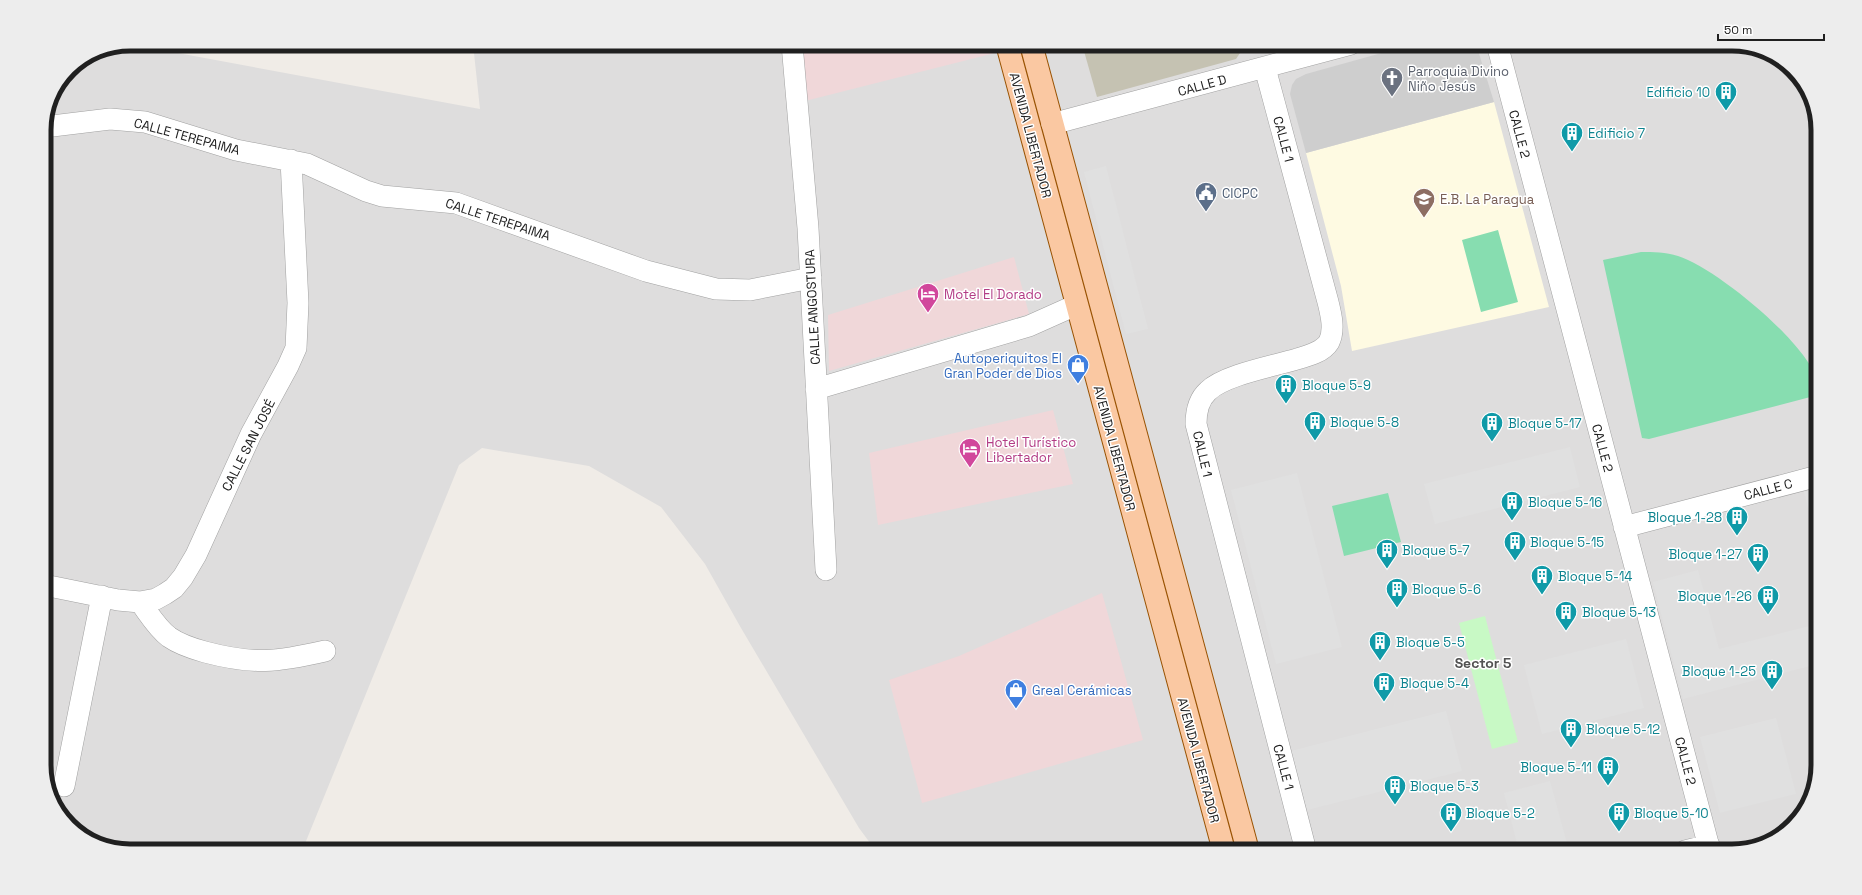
<svg xmlns="http://www.w3.org/2000/svg" width="1862" height="895" font-family="'Space Grotesk',sans-serif">
  <rect width="100%" height="100%" fill="#f0ece7"/>
  <path fill="#dedddd" d="M 129,44 L 480,109 L 473,44 L 1732,44 L 1765,51 L 1803,82 L 1818,125 L 1818,765 L 1811,798 L 1779,837 L 1732,851 L 876,851 L 859,828 L 741,628 L 705,564 L 661,507 L 589,466 L 482,448 L 459,465 L 302,851 L 130,851 L 97,844 L 59,813 L 44,771 L 44,125 L 51,97 L 69,69 L 97,50 Z"/>
  <path fill="#f0d7d9" d="M 800,44 L 992,44 L 995,53 L 805,101 Z
    M 1014,257 L 1029,314 L 829,371 L 828,315 Z
    M 1053,410 L 1073,484 L 878,525 L 869,453 Z
    M 1102,593 L 1143,740 L 922,803 L 889,680 L 959,656 Z"/>
  <path fill="#fefae2" d="M 1494,102 L 1549,307 L 1352,351 L 1341,286 L 1306,153 Z"/>
  <path fill="#cecece" d="M 1414,44 L 1476,44 L 1494,102 L 1306,153 L 1290,94 L 1292,85 L 1296,79 L 1306,74 Z"/>
  <path fill="#c5c2b2" d="M 1082,44 L 1241,44 L 1242,50 L 1236,59 L 1097,97 Z"/>
  <path fill="#c8f9c5" d="M 1485,616 L 1518,742 L 1492,749 L 1459,623 Z"/>
  <path fill="#87ddb0" d="M 1498,230 L 1518,302 L 1481,312 L 1462,240 Z
    M 1641,252 C 1653,252 1666,252 1678,256 C 1716,268 1806,342 1817,380 C 1819,385 1818,391 1818,395 L 1649,439 L 1642,438 L 1603,260 Z
    M 1388,493 L 1401,542 L 1344,556 L 1332,506 Z"/>
  <path fill="#e0e0e0" d="M 1106,166 L 1148,329 L 1126,334 L 1084,172 Z
    M 1570,447 L 1580,487 L 1435,524 L 1424,484 Z
    M 1297,473 L 1342,647 L 1276,664 L 1231,490 Z
    M 1818,489 L 1818,534 L 1815,535 L 1804,492 Z
    M 1698,570 L 1719,649 L 1818,624 L 1818,664 L 1683,699 L 1653,582 Z
    M 1626,639 L 1644,708 L 1542,734 L 1524,665 Z
    M 1446,711 L 1462,771 L 1307,810 L 1291,751 Z
    M 1776,718 L 1796,794 L 1720,813 L 1700,737 Z
    M 1550,781 L 1569,851 L 1519,851 L 1504,793 Z"/>
  <g fill="none" stroke-linecap="round" stroke-linejoin="round">
    <g stroke="#a1a1a1" stroke-width="22">
      <path id="minor" d="M 792,44 L 808,228 L 826,570
        M 1497,44 L 1710,851
        M 1265,68 L 1328,302 C 1331,314 1335,330 1329,342 C 1323,352 1308,356 1297,359 C 1274,366 1224,375 1208,391 C 1199,399 1196,412 1196,424 L 1306,851
        M 1052,124 L 1351,44
        M 44,127 L 110,119 L 145,122 L 236,150 L 307,164 L 366,191 L 382,196 L 456,203 L 646,271 L 716,289 L 750,290 L 811,278
        M 816,389 L 1029,326 L 1076,305
        M 1624,527 L 1818,476
        M 44,585 L 118,600 L 140,602 L 156,599 L 165,594 L 174,588 L 183,577 L 196,555 L 251,434 L 288,366 L 296,348 L 298,303 L 291,160
        M 140,602 C 149,614 157,628 169,637 C 179,644 194,649 205,652 C 254,665 277,662 325,651
        M 64,786 L 102,596
        M 1685,851 L 1709,845"/>
    </g>
    <g stroke="#995303" stroke-width="24">
      <path id="major" d="M 1007,44 L 1224,851
        M 1031,44 L 1248,851"/>
    </g>
    <use href="#minor" stroke="#fff" stroke-width="21"/>
    <use href="#major" stroke="#fac8a2" stroke-width="22"/>
  </g>
  <defs>
    <g id="church-pin" transform="scale(1.15)"><path d="M0 17L-7.5 6A9.5 9.5 0 1 1 7.5 6Z" fill="#6b7280" stroke="#fff"/><path d="M-1.2-6h2.4v3.5h3.3v2.4h-3.3V6h-2.4V-.1h-3.3v-2.4h3.3Z" fill="#fff"/></g>
    <g id="building-pin" transform="scale(1.15)"><path d="M0 17L-7.5 6A9.5 9.5 0 1 1 7.5 6Z" fill="#0f9aa8" stroke="#fff"/><path d="M-4-6H4V6H1V3H-1V6H-4ZM-2.5-4.3h1.7v1.8h-1.7ZM.8-4.3h1.7v1.8H.8ZM-2.5-1h1.7V.8h-1.7ZM.8-1h1.7V.8H.8Z" fill="#fff"/></g>
    <g id="civic-pin" transform="scale(1.15)"><path d="M0 17L-7.5 6A9.5 9.5 0 1 1 7.5 6Z" fill="#5c6f8a" stroke="#fff"/><path d="M-.6-6.5H3V-4.5H.6V-3L4-1V1h2V6H-6V1h2V-1L-.6-3ZM-1.2 2.5V6h2.4V2.5Z" fill="#fff"/></g>
    <g id="school-pin" transform="scale(1.15)"><path d="M0 17L-7.5 6A9.5 9.5 0 1 1 7.5 6Z" fill="#8d6e63" stroke="#fff"/><path d="M0-5L7-2L0 1L-7-2ZM-4 1L0 2.5L4 1V4Q0 6-4 4Z" fill="#fff"/></g>
    <g id="hotel-pin" transform="scale(1.15)"><path d="M0 17L-7.5 6A9.5 9.5 0 1 1 7.5 6Z" fill="#d1479c" stroke="#fff"/><path d="M-6-4.5h1.5V1H6V5H4.5V3h-9V5H-6ZM-4 0a1.8 1.8 0 1 1 3.6 0ZM.5 0V-2.5h3Q6-2.5 6 0Z" fill="#fff"/></g>
    <g id="shop-pin" transform="scale(1.15)"><path d="M0 17L-7.5 6A9.5 9.5 0 1 1 7.5 6Z" fill="#3f7fe0" stroke="#fff"/><path d="M-5-2.5h2.3a2.7 3.5 0 0 1 5.4 0H5L5.5 6h-11ZM-1.5-2.5h3a1.5 2.3 0 0 0-3 0Z" fill="#fff"/></g>
  </defs>
  <g fill-rule="evenodd">
    <use href="#church-pin" x="1392" y="78"/>
    <use href="#building-pin" x="1726" y="92"/>
    <use href="#building-pin" x="1572" y="133"/>
    <use href="#civic-pin" x="1206" y="193"/>
    <use href="#school-pin" x="1424" y="199"/>
    <use href="#hotel-pin" x="928" y="294"/>
    <use href="#shop-pin" x="1078" y="365"/>
    <use href="#building-pin" x="1286" y="385"/>
    <use href="#building-pin" x="1315" y="422"/>
    <use href="#building-pin" x="1492" y="423"/>
    <use href="#hotel-pin" x="970" y="449"/>
    <use href="#building-pin" x="1512" y="502"/>
    <use href="#building-pin" x="1737" y="517"/>
    <use href="#building-pin" x="1515" y="542"/>
    <use href="#building-pin" x="1387" y="550"/>
    <use href="#building-pin" x="1758" y="554"/>
    <use href="#building-pin" x="1542" y="576"/>
    <use href="#building-pin" x="1397" y="589"/>
    <use href="#building-pin" x="1768" y="596"/>
    <use href="#building-pin" x="1566" y="612"/>
    <use href="#building-pin" x="1380" y="642"/>
    <use href="#building-pin" x="1772" y="671"/>
    <use href="#building-pin" x="1384" y="683"/>
    <use href="#shop-pin" x="1016" y="690"/>
    <use href="#building-pin" x="1571" y="729"/>
    <use href="#building-pin" x="1608" y="767"/>
    <use href="#building-pin" x="1395" y="786"/>
    <use href="#building-pin" x="1451" y="813"/>
    <use href="#building-pin" x="1619" y="813"/>
  </g>
  <g text-anchor="middle" stroke-width="3" stroke-linejoin="round" paint-order="stroke">
    <g font-size="13" fill="#5b616d" stroke="#fff" text-anchor="start">
      <text x="1408" y="76">Parroquia Divino<tspan x="1408" dy="15">Niño Jesús</tspan></text>
    </g>
    <g font-size="13" fill="#202020" stroke="#fff">
      <text transform="translate(1202 85) rotate(-15)" y="5">CALLE D</text>
      <text transform="translate(1520 134) rotate(75)" y="5">CALLE 2</text>
      <text transform="translate(1031 135) rotate(75)" y="5">AVENIDA LIBERTADOR</text>
      <text transform="translate(187 136) rotate(15)" y="5">CALLE TEREPAIMA</text>
      <text transform="translate(1284 139) rotate(75)" y="5">CALLE 1</text>
      <text transform="translate(498 219) rotate(18)" y="5">CALLE TEREPAIMA</text>
      <text transform="translate(812 307) rotate(-93)" y="5">CALLE ANGOSTURA</text>
      <text transform="translate(248 445) rotate(-63)" y="5">CALLE SAN JOSÉ</text>
      <text transform="translate(1115 448) rotate(75)" y="5">AVENIDA LIBERTADOR</text>
      <text transform="translate(1603 448) rotate(75)" y="5">CALLE 2</text>
      <text transform="translate(1203 454) rotate(77)" y="5">CALLE 1</text>
      <text transform="translate(1768 489) rotate(-15)" y="5">CALLE C</text>
      <text transform="translate(1199 760) rotate(75)" y="5">AVENIDA LIBERTADOR</text>
      <text transform="translate(1686 761) rotate(75)" y="5">CALLE 2</text>
      <text transform="translate(1284 767) rotate(75)" y="5">CALLE 1</text>
    </g>
    <g font-size="13" fill="#0d838f" stroke="#fff" text-anchor="start">
      <text x="1710" y="97" text-anchor="end">Edificio 10</text>
      <text x="1588" y="138">Edificio 7</text>
      <text x="1302" y="390">Bloque 5-9</text>
      <text x="1330" y="427">Bloque 5-8</text>
      <text x="1508" y="428">Bloque 5-17</text>
      <text x="1528" y="507">Bloque 5-16</text>
      <text x="1722" y="522" text-anchor="end">Bloque 1-28</text>
      <text x="1530" y="547">Bloque 5-15</text>
      <text x="1402" y="555">Bloque 5-7</text>
      <text x="1742" y="559" text-anchor="end">Bloque 1-27</text>
      <text x="1558" y="581">Bloque 5-14</text>
      <text x="1412" y="594">Bloque 5-6</text>
      <text x="1752" y="601" text-anchor="end">Bloque 1-26</text>
      <text x="1582" y="617">Bloque 5-13</text>
      <text x="1396" y="647">Bloque 5-5</text>
      <text x="1756" y="676" text-anchor="end">Bloque 1-25</text>
      <text x="1400" y="688">Bloque 5-4</text>
      <text x="1586" y="734">Bloque 5-12</text>
      <text x="1592" y="772" text-anchor="end">Bloque 5-11</text>
      <text x="1410" y="791">Bloque 5-3</text>
      <text x="1466" y="818">Bloque 5-2</text>
      <text x="1634" y="818">Bloque 5-10</text>
    </g>
    <g font-size="13" fill="#4e5e75" stroke="#fff" text-anchor="start">
      <text x="1222" y="198">CICPC</text>
    </g>
    <g font-size="13" fill="#785e54" stroke="#fff" text-anchor="start">
      <text x="1440" y="204">E.B. La Paragua</text>
    </g>
    <g font-size="13" fill="#b23c85" stroke="#fff" text-anchor="start">
      <text x="944" y="299">Motel El Dorado</text>
      <text x="986" y="447">Hotel Turístico<tspan x="986" dy="15">Libertador</tspan></text>
    </g>
    <g font-size="13" fill="#366cbe" stroke="#fff" text-anchor="end">
      <text x="1062" y="363">Autoperiquitos El<tspan x="1062" dy="15">Gran Poder de Dios</tspan></text>
      <text x="1032" y="695" text-anchor="start">Greal Cerámicas</text>
    </g>
    <g font-size="14" font-weight="bold" fill="#535353" stroke="#fff">
      <text x="1483" y="668">Sector 5</text>
    </g>
  </g>
  <path d="M0 0H1862V895H0ZM130 51H1732A79 79 0 0 1 1811 130V765A79 79 0 0 1 1732 844H130A79 79 0 0 1 51 765V130A79 79 0 0 1 130 51Z" fill="#ededed" fill-rule="evenodd"/>
  <path fill="none" stroke="#202020" stroke-width="5" d="M130 51H1732A79 79 0 0 1 1811 130V765A79 79 0 0 1 1732 844H130A79 79 0 0 1 51 765V130A79 79 0 0 1 130 51Z"/>
  <path d="M1718 34v6h106v-6" fill="none" stroke="#202020" stroke-width="2"/>
  <text x="1724" y="34" font-size="12" fill="#202020" stroke="#ffffff" stroke-width="3" paint-order="stroke">50 m</text>
</svg>
